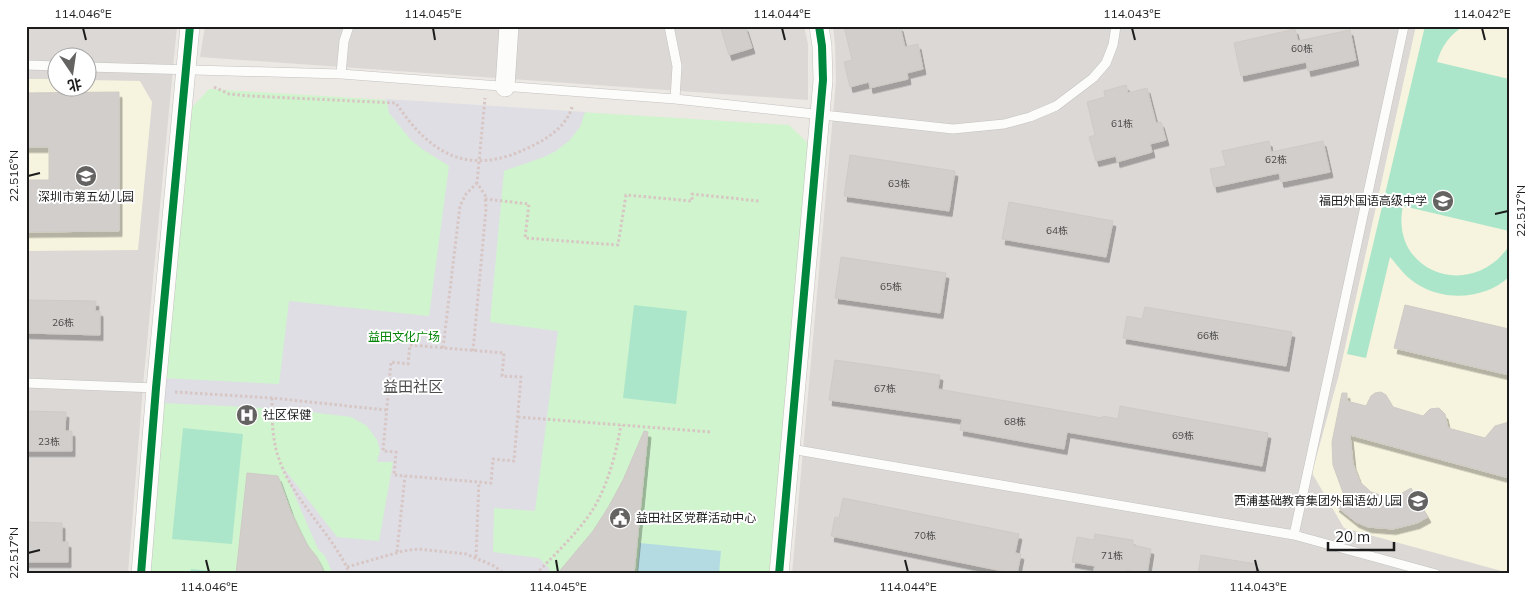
<svg xmlns="http://www.w3.org/2000/svg" width="1535" height="600" font-family="Mulish,'Noto Sans SC',sans-serif">
  <defs>
    <filter id="shadow"><feDropShadow dx="3" dy="5.5" stdDeviation="0" flood-color="#0004"/></filter>
  </defs>
  <rect width="100%" height="100%" fill="#ece8e4"/>
  <path fill="#dbd8d6" fill-rule="evenodd" d="M 26,26 L 177,26 L 143,386 L 128,574 L 26,574 ZM 58,58 L 88,58 L 88,88 L 58,88 Z
    M 205,26 L 804,26 L 808,44 L 808,100 L 200,57 Z
    M 833,26 L 1416,26 L 1339,375 L 1312,473 L 1509,574 L 792,574 L 836,81 L 835,45 Z"/>
  <path fill="#f6f4de" d="M 1416,26 L 1509,26 L 1509,573 L 1344,528 L 1312,473 L 1339,375 Z
    M 26,79 L 57,79 L 58,88 L 88,88 L 88,80 L 140,81 L 152,102 L 138,250 L 26,251 Z"/>
  <path fill="#d0f4cd" d="M 209,89 L 789,125 L 810,145 L 772,574 L 147,574 L 185,115 Z"/>
  <path fill="#ace6ca" d="M 1425,26 L 1464,26 C 1450,34 1441,47 1437,62 L 1509,79 L 1509,231 L 1403,206 C 1389,272 1471,302 1509,246 L 1509,277 C 1484,300 1442,302 1414,282 C 1404,275 1398,266 1390,257 L 1366,358 L 1347,354 Z
    M 634,305 L 687,311 L 676,404 L 623,398 Z
    M 183,428 L 243,434 L 232,544 L 172,539 Z
    M 191,569 L 223,572 L 223,574 L 190,574 Z"/>
  <path fill="#dfdee5" d="M 386,99 L 585,112 L 580,127 L 570,140 L 556,151 L 544,157 L 504,171 L 490,322 L 558,331 L 535,511 L 494,508 L 493,552 L 539,558 L 550,569 L 546,574 L 333,574 L 325,556 L 318,549 L 282,466 L 337,537 L 379,541 L 393,462 L 377,462 L 380,450 L 377,440 L 367,426 L 351,417 L 285,409 L 163,403 L 162,378 L 279,384 L 289,301 L 429,316 L 449,166 L 422,149 L 411,140 L 389,113 Z"/>
  <path fill="#b5dbe2" d="M 640,543 L 721,551 L 719,574 L 637,574 Z"/>
  <path fill="#d2cecb" stroke="#cfcac5" filter="url(#shadow)" d="M 720,26 L 745,26 L 752,48 L 729,55 Z
    M 844,26 L 900,26 L 905,47 L 918,44 L 923,69 L 907,73 L 908,79 L 870,88 L 869,82 L 850,87 L 844,62 L 852,60 Z
    M 1295,29 L 1298,41 L 1350,30 L 1356,60 L 1308,71 L 1306,62 L 1241,76 L 1234,43 Z
    M 1126,85 L 1128,93 L 1147,88 L 1156,123 L 1161,122 L 1166,140 L 1150,144 L 1152,152 L 1117,162 L 1116,156 L 1096,161 L 1089,137 L 1095,135 L 1087,102 L 1105,97 L 1104,91 Z
    M 119,92 L 119,231 L 26,232 L 26,180 L 49,180 L 49,147 L 26,147 L 26,93 Z
    M 1269,141 L 1271,152 L 1323,141 L 1330,172 L 1281,182 L 1279,173 L 1214,187 L 1210,169 L 1226,166 L 1222,151 Z
    M 850,155 L 955,171 L 949,211 L 844,196 Z
    M 1009,202 L 1113,221 L 1106,257 L 1002,239 Z
    M 841,257 L 946,273 L 940,313 L 835,298 Z
    M 26,300 L 96,301 L 95,311 L 100,311 L 100,335 L 26,333 Z
    M 1405,305 L 1509,329 L 1509,375 L 1394,348 Z
    M 1145,307 L 1292,332 L 1286,366 L 1123,338 L 1127,316 L 1142,319 Z
    M 835,360 L 940,375 L 938,389 L 1102,418 L 1103,416 L 1118,419 L 1120,406 L 1268,433 L 1262,466 L 1067,432 L 1064,449 L 960,430 L 962,419 L 829,400 Z
    M 1381,392 L 1386,395 L 1393,407 L 1423,416 L 1430,409 L 1439,408 L 1445,414 L 1448,428 L 1485,438 L 1495,426 L 1509,422 L 1509,478 L 1350,435 L 1353,464 L 1360,482 L 1371,492 L 1384,496 L 1399,495 L 1411,488 L 1428,517 L 1417,523 L 1393,529 L 1368,527 L 1356,522 L 1336,506 L 1345,498 L 1333,465 L 1332,442 L 1342,393 L 1347,393 L 1347,401 L 1366,406 L 1371,396 L 1375,393 Z
    M 26,411 L 66,412 L 65,431 L 72,431 L 72,451 L 26,451 Z
    M 644,431 L 648,432 L 634,574 L 557,574 L 593,531 L 609,506 L 623,480 Z
    M 247,473 L 278,476 L 291,512 L 299,529 L 308,546 L 317,557 L 325,574 L 236,574 Z
    M 843,498 L 1019,534 L 1015,553 L 1021,554 L 1017,574 L 831,536 L 835,517 L 839,518 Z
    M 26,522 L 62,523 L 62,542 L 68,542 L 68,562 L 26,562 Z
    M 1095,534 L 1133,540 L 1133,545 L 1151,549 L 1147,574 L 1127,570 L 1126,574 L 1093,574 L 1095,566 L 1072,562 L 1077,537 L 1094,540 Z
    M 1201,555 L 1256,564 L 1255,574 L 1198,574 Z"/>
  <g fill="none" stroke-linecap="round" stroke-linejoin="round">
    <g stroke="#c4c2c0" stroke-width="10">
      <path id="lane" d="M 669,26 L 677,66 L 675,99
        M 26,65 L 58,66
        M 88,67 L 341,74 L 675,99 L 953,129 L 1004,124 L 1030,117 L 1056,106 L 1093,78 L 1106,63 L 1113,45 L 1116,26
        M 341,74 L 344,41 L 349,26
        M 26,383 L 156,388
        M 791,449 L 1294,535 L 1436,574
        M 1294,535 L 1404,26"/>
    </g>
    <g stroke="#c4c2c0" stroke-width="20">
      <path id="street" d="M 505,87 L 509,26
        M 141,574 L 156,388 L 190,26
        M 779,574 L 823,80 L 822,46 L 819,26"/>
    </g>
    <path stroke="#d7c6c3" stroke-width="3" stroke-dasharray="2.5 2.5" stroke-linecap="butt" d="M 214,87 L 229,94 L 250,96 L 396,103 C 432,157 471,177 532,146 C 549,138 567,125 572,107
      M 485,199 L 529,204 L 525,238 L 618,245 L 626,195 L 692,201 L 692,194 L 759,201
      M 410,345 L 504,353 L 502,376 L 521,377 L 514,461 L 493,459 L 491,483 L 394,475 L 396,452 L 383,451 L 391,362 L 408,364 Z
      M 443,348 L 460,206 L 466,194 L 477,183
      M 473,351 L 486,209 L 485,195 L 477,183 L 485,98
      M 175,392 L 272,398 L 386,410
      M 272,398 C 272,419 272,440 279,459 C 294,502 332,533 350,574
      M 518,417 L 711,432
      M 397,552 L 405,476
      M 476,557 L 479,482
      M 347,567 L 403,551 L 418,549 L 466,554 L 494,566 L 505,574
      M 536,574 C 556,553 580,531 595,506 C 609,481 616,453 621,425"/>
    <use href="#lane" stroke="#fcfcfb" stroke-width="9"/>
    <use href="#street" stroke="#fcfcfb" stroke-width="19"/>
    <g stroke="#fff" stroke-width="11">
      <path id="cycleway" d="M 141,574 L 156,388 L 190,26
        M 779,574 L 823,80 L 822,46 L 819,26"/>
    </g>
    <use href="#cycleway" stroke="#00873e" stroke-width="8"/>
  </g>
  <path fill="none" stroke="#1c1c1c" stroke-width="2" d="M 83,28 L 86,40M 433,28 L 435,40M 782,28 L 785,40M 1132,28 L 1135,40M 1482,28 L 1485,40M 28,176 L 40,173M 1495,214 L 1508,211M 28,553 L 40,550M 206,560 L 209,572M 556,560 L 558,572M 905,560 L 908,572M 1255,560 L 1258,572"/>
  <defs>
    <g id="school-disc" transform="scale(1.125)"><circle r="9.5" fill="#656362" stroke="#fff"/><path d="M0-5L7-2L0 1L-7-2ZM-4 1L0 2.5L4 1V4Q0 6-4 4Z" fill="#fff"/></g>
    <g id="hospital-disc" transform="scale(1.125)"><circle r="9.5" fill="#656362" stroke="#fff"/><path d="M-5-5h3v3.5h4V-5h3V5h-3V1.5h-4V5h-3Z" fill="#fff"/></g>
    <g id="civic-disc" transform="scale(1.125)"><circle r="9.5" fill="#656362" stroke="#fff"/><path d="M-.6-6.5H3V-4.5H.6V-3L4-1V1h2V6H-6V1h2V-1L-.6-3ZM-1.2 2.5V6h2.4V2.5Z" fill="#fff"/></g>
  </defs>
  <g fill-rule="evenodd">
    <use href="#school-disc" x="86" y="176"/>
    <use href="#school-disc" x="1443" y="201"/>
    <use href="#hospital-disc" x="247" y="415"/>
    <use href="#school-disc" x="1418" y="501"/>
    <use href="#civic-disc" x="620" y="518"/>
  </g>
  <g text-anchor="middle" stroke-width="4" stroke-linejoin="round" paint-order="stroke">
    <g font-size="10" fill="#4a4a49">
      <text x="1302" y="52">60栋</text>
      <text x="1122" y="127">61栋</text>
      <text x="1276" y="163">62栋</text>
      <text x="899" y="187">63栋</text>
      <text x="1057" y="234">64栋</text>
      <text x="891" y="290">65栋</text>
      <text x="63" y="326">26栋</text>
      <text x="1208" y="339">66栋</text>
      <text x="885" y="392">67栋</text>
      <text x="1015" y="425">68栋</text>
      <text x="1183" y="439">69栋</text>
      <text x="49" y="445">23栋</text>
      <text x="925" y="539">70栋</text>
      <text x="1112" y="559">71栋</text>
    </g>
    <g font-size="12" fill="#1c1c1c" stroke="#fff" text-anchor="end">
      <text x="86" y="201" text-anchor="middle">深圳市第五幼儿园</text>
      <text x="1427" y="205">福田外国语高级中学</text>
      <text x="263" y="419" text-anchor="start">社区保健</text>
      <text x="1402" y="505">西浦基础教育集团外国语幼儿园</text>
      <text x="636" y="522" text-anchor="start">益田社区党群活动中心</text>
    </g>
    <g font-size="12" fill="#028305" stroke="#fff">
      <text x="404" y="341">益田文化广场</text>
    </g>
    <g font-size="15" fill="#4f4f4f" stroke="#fff">
      <text x="413" y="392">益田社区</text>
    </g>
  </g>
  <rect width="1535" height="600" fill="none" stroke="#ffffff" stroke-width="55"/>
  <g transform="translate(72 72) rotate(167)"><circle r="24" fill="#ffffff" stroke="#a4a4a4"/>
  <path d="M0-4L9 19L0 12L-9 19Z" fill="#656362"/>
  <text y="-8" font-size="14" font-weight="bold" text-anchor="middle" fill="#1c1c1c">北</text>
  </g>
  <path d="M1328 542v8h66v-8" fill="none" stroke="#1c1c1c" stroke-width="2.5"/>
  <text x="1335" y="542" font-size="15" fill="#1c1c1c" stroke="#ffffff" stroke-width="4" paint-order="stroke">20 m</text>
  <rect x="28" y="28" width="1480" height="544" fill="none" stroke="#1c1c1c" stroke-width="2"/>
  <g font-size="12" text-anchor="middle" fill="#1c1c1c">
    <text x="83" y="18">114.046°E</text>
    <text x="433" y="18">114.045°E</text>
    <text x="782" y="18">114.044°E</text>
    <text x="1132" y="18">114.043°E</text>
    <text x="1482" y="18">114.042°E</text>
    <text transform="translate(14 176) rotate(-90)" y="4">22.516°N</text>
    <text transform="translate(1521 211) rotate(-90)" y="4">22.517°N</text>
    <text transform="translate(14 553) rotate(-90)" y="4">22.517°N</text>
    <text x="209" y="591">114.046°E</text>
    <text x="558" y="591">114.045°E</text>
    <text x="908" y="591">114.044°E</text>
    <text x="1258" y="591">114.043°E</text>
  </g>
</svg>
